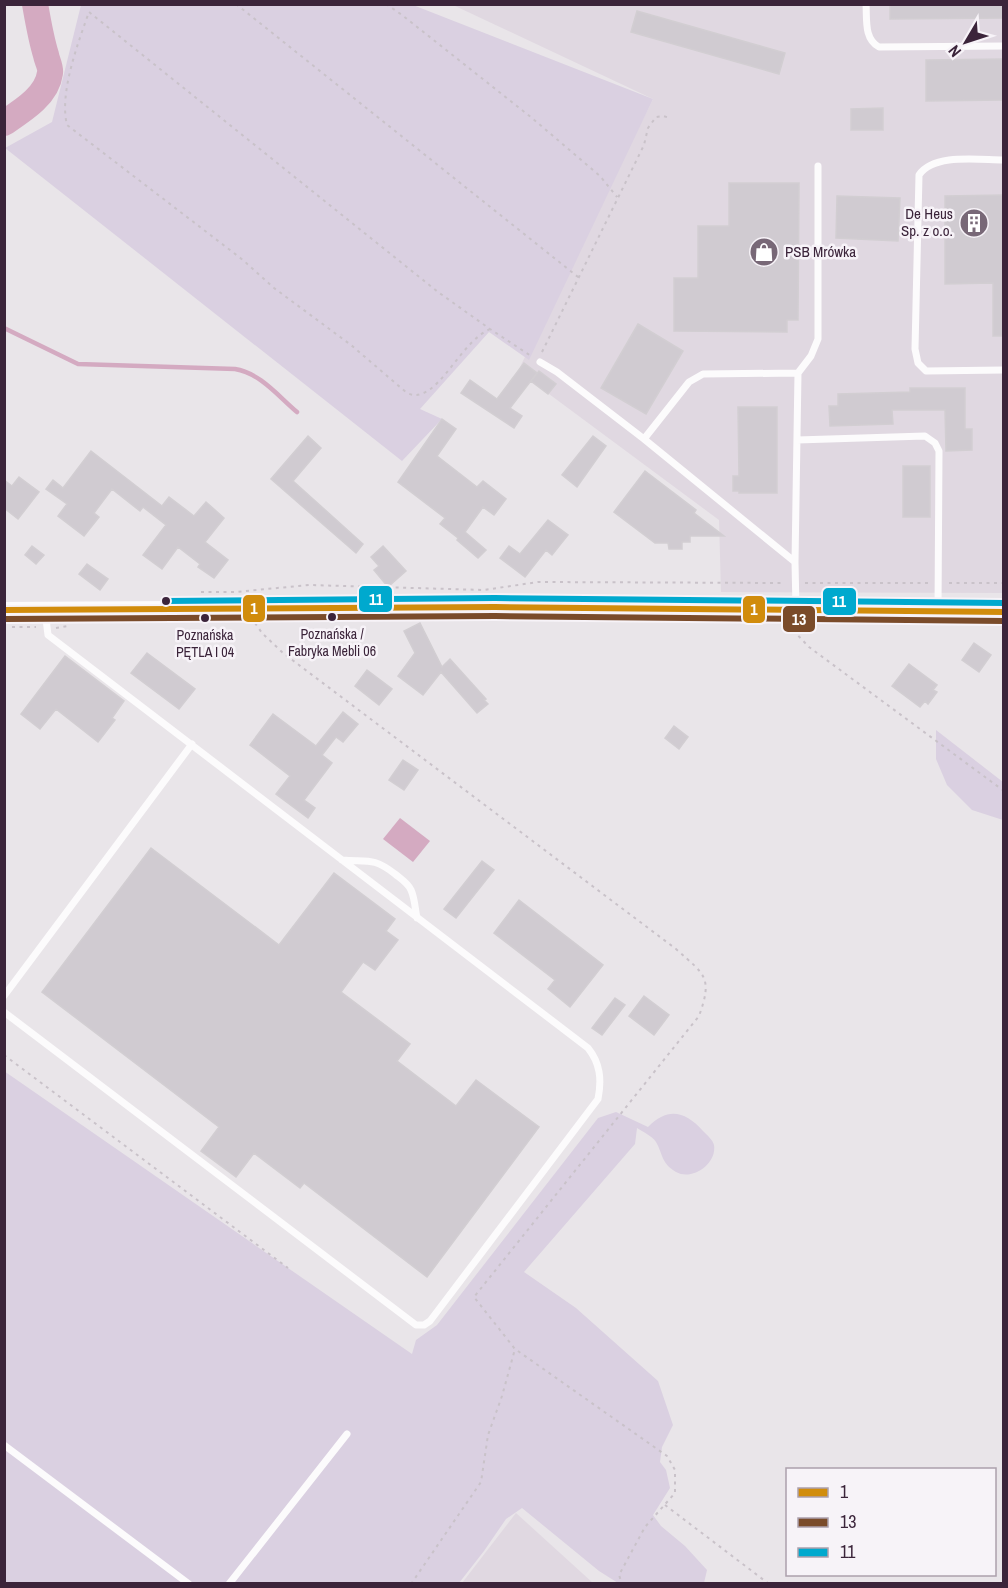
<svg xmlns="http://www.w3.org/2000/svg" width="1008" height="1588" font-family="'Archivo Narrow',sans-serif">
  <rect width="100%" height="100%" fill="#e9e5e9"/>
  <path fill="#e0d8e1" d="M 453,5 L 1003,5 L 1003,593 L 721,592 L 719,520 L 518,371 L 653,99 Z
    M 516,1513 L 593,1583 L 462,1583 Z"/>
  <path fill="#dad0e1" d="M 81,5 L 413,5 L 653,99 L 529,360 L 489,332 L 420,409 L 442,419 L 402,461 L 5,148 L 52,122 Z
    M 936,730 L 1003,782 L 1003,820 L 972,810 L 947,785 L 936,759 Z
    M 4,1071 L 412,1354 L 416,1340 L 437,1325 L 598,1118 L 616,1112 L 648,1127 C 668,1107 685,1111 703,1131 C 707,1135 713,1140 714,1145 C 717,1164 692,1181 676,1172 C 661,1163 663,1154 656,1142 C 652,1136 643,1132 637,1128 L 635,1144 L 524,1272 L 576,1308 L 658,1381 L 673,1425 L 662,1447 L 660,1462 L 666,1470 L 670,1488 L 653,1515 L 661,1526 L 685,1546 L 707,1570 L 704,1583 L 618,1583 L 599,1571 L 522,1508 L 506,1519 L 484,1551 L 459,1583 L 5,1583 Z"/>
  <path fill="#d4aac1" d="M 400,818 L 430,841 L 413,862 L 383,839 Z"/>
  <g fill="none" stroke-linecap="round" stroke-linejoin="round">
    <path stroke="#d4aac1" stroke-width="4.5" d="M 4,328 L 78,364 L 235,369 C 260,373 278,396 297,412"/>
    <path stroke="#d4aac1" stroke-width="26" d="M 4,123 C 22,111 47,96 50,73 C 51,67 47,61 46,55 C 41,39 38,21 35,4"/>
  </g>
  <path fill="#d0cbd1" stroke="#d2ced2" stroke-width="1.5" d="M 890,4 L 1004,4 L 1004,18 L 890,19 Z
    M 637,11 L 785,53 L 779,74 L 631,32 Z
    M 1004,59 L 1004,100 L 926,101 L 926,60 Z
    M 883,108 L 883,130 L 851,130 L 851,109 Z
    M 729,183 L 799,183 L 798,320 L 787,320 L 787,332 L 674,331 L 674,278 L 698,278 L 698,226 L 729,226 Z
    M 1004,195 L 1004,336 L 993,336 L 993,283 L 945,284 L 945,196 Z
    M 837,196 L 900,198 L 898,241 L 836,238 Z
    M 638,324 L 683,351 L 646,414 L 601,388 Z
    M 524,363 L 537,373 L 510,408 L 522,416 L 514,428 L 461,393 L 470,380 L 497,399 Z
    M 539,371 L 556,384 L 548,394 L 531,381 Z
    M 910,388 L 965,388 L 965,429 L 972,429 L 972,450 L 946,451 L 945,410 L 892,410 L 893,424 L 830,426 L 829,406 L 838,406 L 838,394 L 910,392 Z
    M 738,407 L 777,407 L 777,493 L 739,493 L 739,491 L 733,491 L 733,476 L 739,476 Z
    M 442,419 L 456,429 L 437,456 L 477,487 L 483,481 L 506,499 L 494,515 L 483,507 L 465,532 L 486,550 L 478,558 L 457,540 L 458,538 L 440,524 L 445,518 L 398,482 Z
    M 308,436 L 321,448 L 293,481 L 363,544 L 356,553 L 271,479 Z
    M 593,436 L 606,446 L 577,487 L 562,475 Z
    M 91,451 L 162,506 L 169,497 L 194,516 L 206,502 L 224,518 L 205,542 L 228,560 L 214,578 L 198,567 L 200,564 L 178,547 L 162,569 L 143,555 L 166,525 L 143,507 L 140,511 L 112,489 L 94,513 L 99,517 L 84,536 L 58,516 L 67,504 L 46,489 L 53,480 L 63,488 Z
    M 903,466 L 930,466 L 930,517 L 903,517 Z
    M 645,471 L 696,510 L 694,513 L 724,536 L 690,536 L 690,542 L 682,542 L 682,549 L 669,549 L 668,543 L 655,543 L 614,512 Z
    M 19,477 L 39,492 L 18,519 L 4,508 L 4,480 L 12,486 Z
    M 548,520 L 568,535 L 552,555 L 546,550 L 525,577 L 500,558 L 509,546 L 520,554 Z
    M 32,546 L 44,555 L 36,564 L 25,555 Z
    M 383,546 L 406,571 L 388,587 L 374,570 L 379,566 L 371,557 Z
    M 87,564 L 108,579 L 100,590 L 79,574 Z
    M 420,623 L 442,667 L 450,659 L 486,699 L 484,700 L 488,704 L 477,713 L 441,672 L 423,695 L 398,676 L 415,653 L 404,631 Z
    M 974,643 L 991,655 L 979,672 L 962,660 Z
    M 147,653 L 195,689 L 179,709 L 131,673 Z
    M 65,656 L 124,701 L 112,718 L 115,720 L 98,742 L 56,709 L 40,729 L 21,714 Z
    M 909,664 L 937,685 L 933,690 L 937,692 L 928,704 L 925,701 L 920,707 L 892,686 Z
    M 367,670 L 392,689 L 379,705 L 355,686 Z
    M 343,712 L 358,724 L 343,742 L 336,737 L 322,755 L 332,763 L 304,800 L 315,808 L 308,818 L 276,794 L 290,776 L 250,745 L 273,714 L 316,746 Z
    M 674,726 L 688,737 L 679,749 L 665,738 Z
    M 403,760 L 418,770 L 404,790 L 389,780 Z
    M 151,848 L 279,945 L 334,873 L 395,919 L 386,931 L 398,940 L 375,970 L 363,962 L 341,992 L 410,1044 L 397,1061 L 456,1106 L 476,1080 L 539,1127 L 427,1277 L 304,1183 L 300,1188 L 254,1153 L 236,1177 L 201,1151 L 219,1127 L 42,992 Z
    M 482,861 L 494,870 L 456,918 L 444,909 Z
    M 519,900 L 603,965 L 570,1007 L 548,989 L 555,980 L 494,933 Z
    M 644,996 L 669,1015 L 654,1035 L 629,1016 Z
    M 615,998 L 625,1005 L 602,1035 L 592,1028 Z"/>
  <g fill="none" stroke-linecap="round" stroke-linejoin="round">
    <path stroke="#c9c2c9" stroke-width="2" stroke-dasharray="3 4.5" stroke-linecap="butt" d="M 236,4 L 578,277
      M 386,4 L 402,15 L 532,118 L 600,176 L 617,197
      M 490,329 C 463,341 444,387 421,394 C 416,396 412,395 407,393 L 351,345 L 274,288 L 243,260 L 67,125 C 59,93 78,43 89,12 L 438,292 L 490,329 L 531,356
      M 542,352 L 644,145 L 648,128 L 656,117 L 663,116 L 670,118
      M 805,583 L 929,583
      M 949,583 L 1004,583
      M 201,592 L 235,592 L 309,585 L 484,590 L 538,582 L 785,583
      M 255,623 L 262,633 L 283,653 L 676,949 C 705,975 713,977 699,1016 L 474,1297 L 515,1349 L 667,1456 L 675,1470 L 675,1493 L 645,1527 L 619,1575 L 622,1584
      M 788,625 L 809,647 L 1004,791
      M 12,627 L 36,627
      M 56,628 L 68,626
      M 4,1055 L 288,1268
      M 665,1505 L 769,1584
      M 411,1584 L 481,1482 L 488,1435 L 502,1396 L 515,1349"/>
    <path stroke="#fcfbfc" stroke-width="7" d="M 866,4 C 867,20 864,39 879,47 L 1004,46
      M 1004,160 C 979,160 934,153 919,175 L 915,349 L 918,363 L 926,371 L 1004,370
      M 540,362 L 557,372 L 644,439 L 795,562 L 796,609
      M 644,439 L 689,382 L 703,374 L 798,373
      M 797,440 L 925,436 L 935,443 L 939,451 L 938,611
      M 795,562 L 798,373 L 811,356 L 818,339 L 818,166
      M 342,860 C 368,862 373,857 395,874 C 401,879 408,883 411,890 C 415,899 415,909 417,918
      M 4,996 L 192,744
      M 4,1012 L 416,1325 L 424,1325 L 430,1321 L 598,1099 C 602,1079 600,1063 588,1048 L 48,635 L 45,611
      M 4,1445 L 189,1584
      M 229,1584 L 347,1434"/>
    <path stroke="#fcfbfc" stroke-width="16" d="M 4,610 L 495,607 L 1004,612"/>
    <g stroke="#f7f3f8" stroke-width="10">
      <path id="bus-1" d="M 4,610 L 495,607 L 1004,612"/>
    </g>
    <g stroke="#f7f3f8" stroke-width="10">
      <path id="bus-2" d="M 4,619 L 495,616 L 1004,621"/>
    </g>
    <g stroke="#f7f3f8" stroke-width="10">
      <path id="bus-3" d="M 166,601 L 495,598 L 1004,603"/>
    </g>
    <use href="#bus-1" stroke="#d18c0c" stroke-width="6"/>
    <use href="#bus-2" stroke="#7a4b2a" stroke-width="6"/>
    <use href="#bus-3" stroke="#00a9ce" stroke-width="6"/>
  </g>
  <defs>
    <g id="building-disc" transform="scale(1.5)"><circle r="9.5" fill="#786877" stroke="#f7f3f8"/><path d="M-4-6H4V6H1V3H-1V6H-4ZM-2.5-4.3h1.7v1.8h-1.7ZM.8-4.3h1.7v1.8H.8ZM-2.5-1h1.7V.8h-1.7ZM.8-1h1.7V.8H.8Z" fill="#fff"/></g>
    <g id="shop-disc" transform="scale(1.5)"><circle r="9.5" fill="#786877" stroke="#f7f3f8"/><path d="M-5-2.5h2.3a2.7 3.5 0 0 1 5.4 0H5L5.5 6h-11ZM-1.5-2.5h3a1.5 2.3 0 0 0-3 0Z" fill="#fff"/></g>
  </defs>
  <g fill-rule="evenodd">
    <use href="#building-disc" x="974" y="223"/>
    <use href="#shop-disc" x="764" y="252"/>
  </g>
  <g fill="#3b243a" stroke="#f7f3f8" stroke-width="2">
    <circle cx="166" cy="601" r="5"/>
    <circle cx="332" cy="617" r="5"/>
    <circle cx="205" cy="618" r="5"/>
  </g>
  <g text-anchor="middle" stroke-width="5" stroke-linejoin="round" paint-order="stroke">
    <g font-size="14" fill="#3b243a" stroke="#f7f3f8">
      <text x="332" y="639">Poznańska /<tspan x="332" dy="17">Fabryka Mebli 06</tspan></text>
      <text x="205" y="640">Poznańska<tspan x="205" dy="17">PĘTLA I 04</tspan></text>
    </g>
    <g font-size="15" fill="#3b243a" stroke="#f7f3f8" text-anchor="end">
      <text x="953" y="219">De Heus<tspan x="953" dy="17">Sp. z o.o.</tspan></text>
      <text x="785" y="257" text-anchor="start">PSB Mrówka</text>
    </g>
  </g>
  <g stroke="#f7f3f8" stroke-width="2">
    <rect x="358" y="585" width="35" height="28" rx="6" fill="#00a9ce"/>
    <rect x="822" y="587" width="35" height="29" rx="6" fill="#00a9ce"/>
    <rect x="242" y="594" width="24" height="29" rx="6" fill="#d18c0c"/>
    <rect x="742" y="595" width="24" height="29" rx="6" fill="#d18c0c"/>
    <rect x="782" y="605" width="34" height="28" rx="6" fill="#7a4b2a"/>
  </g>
  <g font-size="16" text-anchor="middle" font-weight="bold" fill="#fff">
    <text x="376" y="605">11</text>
    <text x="839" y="607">11</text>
    <text x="254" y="614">1</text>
    <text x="754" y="615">1</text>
    <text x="799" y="625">13</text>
  </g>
  <rect width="1008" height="1588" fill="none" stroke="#3b243a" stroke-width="12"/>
  <rect x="786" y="1468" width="210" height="108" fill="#f7f3f8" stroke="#aca0ac" stroke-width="1.5"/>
  <rect x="798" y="1488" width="30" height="9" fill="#d18c0c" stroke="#aca0ac" stroke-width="1.5"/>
  <text x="840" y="1498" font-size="18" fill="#3b243a">1</text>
  <rect x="798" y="1518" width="30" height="9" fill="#7a4b2a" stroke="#aca0ac" stroke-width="1.5"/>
  <text x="840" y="1528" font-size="18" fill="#3b243a">13</text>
  <rect x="798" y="1548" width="30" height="9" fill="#00a9ce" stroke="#aca0ac" stroke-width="1.5"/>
  <text x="840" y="1558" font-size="18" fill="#3b243a">11</text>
  <g transform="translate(966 42) rotate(231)" stroke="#f7f3f8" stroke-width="4.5" paint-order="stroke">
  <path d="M0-4.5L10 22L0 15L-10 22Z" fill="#3b243a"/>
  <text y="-9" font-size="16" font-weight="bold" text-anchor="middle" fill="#3b243a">N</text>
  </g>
</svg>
